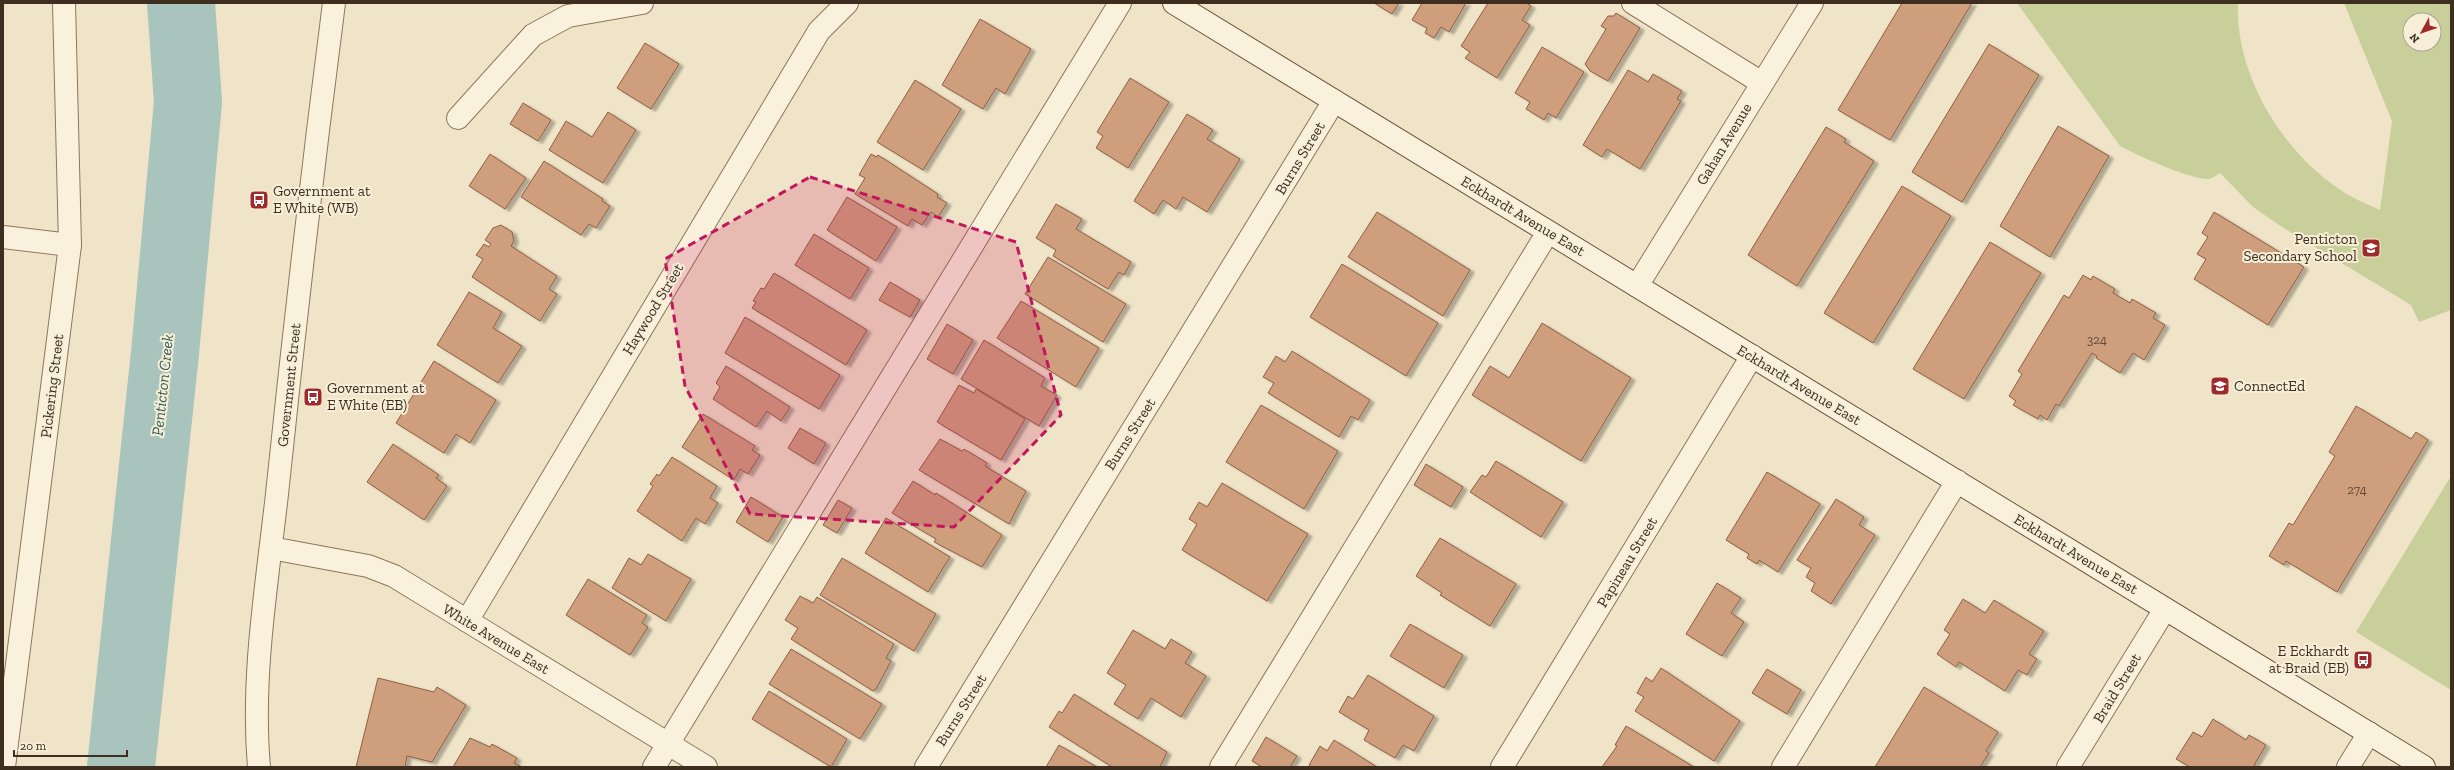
<svg xmlns="http://www.w3.org/2000/svg" width="2454" height="770" font-family="'Zilla Slab',serif">
  <defs>
    <filter id="shadow"><feDropShadow dx="4.5" dy="2.5" stdDeviation="1" flood-color="#0004"/></filter>
  </defs>
  <rect width="100%" height="100%" fill="#f0e4c8"/>
  <path fill="#c9cf9b" fill-rule="evenodd" d="M 2017,3 L 2238,3 C 2235,74 2282,151 2339,189 C 2352,198 2367,204 2380,210 L 2392,121 L 2344,3 L 2451,3 L 2451,310 L 2419,322 L 2411,305 L 2282,227 L 2253,207 L 2220,173 C 2217,175 2213,178 2209,179 C 2191,180 2136,155 2120,146 ZM 2410,20 L 2434,20 L 2434,44 L 2410,44 Z
    M 2451,476 L 2451,690 L 2356,632 Z"/>
  <g fill="none" stroke-linecap="round" stroke-linejoin="round">
    <path stroke="#a9c4bc" stroke-width="68" d="M 121,767 L 165,353 L 188,102 L 181,3"/>
  </g>
  <path fill="#cf9f7d" stroke="#8d5f41" filter="url(#shadow)" d="M 1374,3 L 1399,3 L 1392,14 Z
    M 1422,3 L 1466,3 L 1449,32 L 1441,27 L 1434,38 L 1425,33 L 1427,28 L 1412,20 Z
    M 1488,3 L 1526,3 L 1531,6 L 1522,20 L 1530,25 L 1497,78 L 1465,58 L 1470,52 L 1461,46 Z
    M 1902,3 L 1972,3 L 1890,140 L 1838,110 Z
    M 1616,13 L 1640,28 L 1608,81 L 1590,71 L 1585,64 L 1606,29 L 1601,26 L 1608,16 L 1614,16 Z
    M 980,19 L 1031,49 L 1005,94 L 996,88 L 983,109 L 942,85 Z
    M 645,43 L 679,64 L 651,109 L 617,88 Z
    M 1989,44 L 2039,75 L 1962,202 L 1912,172 Z
    M 1542,47 L 1584,72 L 1556,118 L 1548,113 L 1544,120 L 1526,109 L 1530,102 L 1515,93 Z
    M 1628,70 L 1648,82 L 1653,74 L 1682,91 L 1677,99 L 1681,101 L 1640,169 L 1607,149 L 1602,157 L 1583,145 Z
    M 1130,78 L 1169,102 L 1128,168 L 1096,148 L 1103,136 L 1097,132 Z
    M 915,80 L 961,109 L 923,170 L 877,142 Z
    M 523,103 L 551,120 L 538,141 L 510,124 Z
    M 608,112 L 636,130 L 603,183 L 549,150 L 566,121 L 592,137 Z
    M 1187,114 L 1213,130 L 1207,139 L 1240,159 L 1207,212 L 1183,197 L 1176,209 L 1163,200 L 1154,214 L 1134,201 Z
    M 2058,126 L 2109,156 L 2050,257 L 2000,226 Z
    M 1826,127 L 1846,139 L 1844,142 L 1874,161 L 1797,286 L 1748,255 Z
    M 490,154 L 526,178 L 505,209 L 469,186 Z
    M 871,154 L 877,157 L 878,155 L 938,194 L 937,197 L 947,203 L 938,217 L 931,212 L 922,225 L 912,219 L 908,226 L 855,194 L 865,178 L 859,175 Z
    M 544,161 L 603,199 L 602,201 L 610,206 L 596,228 L 589,224 L 581,235 L 521,197 Z
    M 1902,186 L 1951,216 L 1873,343 L 1824,313 Z
    M 847,197 L 897,227 L 876,261 L 827,230 Z
    M 1056,204 L 1082,219 L 1076,229 L 1131,262 L 1124,275 L 1119,272 L 1108,289 L 1053,256 L 1056,250 L 1036,238 Z
    M 1377,212 L 1470,270 L 1443,316 L 1348,257 Z
    M 2214,212 L 2304,267 L 2268,325 L 2194,279 L 2206,259 L 2197,254 L 2208,237 L 2202,233 Z
    M 501,225 L 512,232 L 514,241 L 511,246 L 557,276 L 549,289 L 557,294 L 540,321 L 472,277 L 483,259 L 476,255 L 484,244 L 489,247 L 491,244 L 485,240 L 493,228 Z
    M 814,234 L 869,268 L 850,299 L 795,265 Z
    M 1990,242 L 2041,273 L 1964,399 L 1913,369 Z
    M 1048,257 L 1126,304 L 1103,342 L 1025,294 Z
    M 1342,264 L 1438,323 L 1406,376 L 1310,317 Z
    M 774,273 L 867,330 L 846,365 L 752,308 L 756,302 L 753,301 L 761,288 L 764,289 Z
    M 2083,275 L 2091,280 L 2093,276 L 2115,289 L 2113,293 L 2130,303 L 2132,299 L 2156,313 L 2153,318 L 2165,325 L 2144,360 L 2133,353 L 2120,373 L 2096,358 L 2097,356 L 2092,353 L 2059,406 L 2056,404 L 2047,420 L 2040,415 L 2038,419 L 2013,405 L 2016,401 L 2009,396 L 2022,374 L 2018,371 L 2064,295 L 2069,298 Z
    M 890,282 L 920,300 L 910,317 L 879,300 Z
    M 469,292 L 502,312 L 493,328 L 522,346 L 498,383 L 437,345 Z
    M 1021,301 L 1099,348 L 1076,387 L 997,338 Z
    M 745,317 L 840,375 L 819,409 L 725,353 Z
    M 1542,323 L 1631,378 L 1581,461 L 1472,395 L 1490,366 L 1509,378 Z
    M 947,324 L 973,340 L 953,374 L 927,359 Z
    M 984,340 L 1045,378 L 1041,386 L 1057,395 L 1039,426 L 961,379 Z
    M 1292,351 L 1370,400 L 1358,420 L 1351,416 L 1339,437 L 1268,393 L 1274,383 L 1263,377 L 1276,356 L 1285,362 Z
    M 434,361 L 496,400 L 470,443 L 456,434 L 444,453 L 396,423 Z
    M 726,366 L 790,407 L 781,421 L 767,411 L 756,427 L 713,399 L 720,387 L 716,383 Z
    M 959,385 L 974,393 L 976,389 L 1025,419 L 1001,460 L 937,422 Z
    M 1261,405 L 1338,451 L 1304,509 L 1226,462 Z
    M 2356,406 L 2411,439 L 2416,432 L 2428,440 L 2337,592 L 2286,561 L 2284,565 L 2269,556 L 2289,523 L 2293,525 L 2335,456 L 2329,452 Z
    M 703,414 L 755,446 L 752,450 L 760,455 L 748,474 L 740,469 L 734,480 L 682,447 Z
    M 800,428 L 826,443 L 814,464 L 788,448 Z
    M 940,439 L 962,451 L 964,449 L 987,463 L 985,466 L 1026,491 L 1009,524 L 919,470 Z
    M 393,444 L 439,475 L 436,478 L 447,486 L 424,520 L 367,482 Z
    M 672,457 L 717,486 L 710,498 L 718,503 L 705,524 L 696,518 L 682,541 L 637,511 L 653,486 L 650,484 L 657,474 L 659,476 Z
    M 1496,461 L 1563,502 L 1541,537 L 1470,492 L 1482,475 L 1486,477 Z
    M 1426,464 L 1463,487 L 1451,507 L 1414,485 Z
    M 1767,472 L 1820,504 L 1778,572 L 1759,560 L 1757,564 L 1747,558 L 1749,554 L 1726,540 Z
    M 913,481 L 935,495 L 936,493 L 1002,535 L 982,567 L 934,542 L 936,539 L 892,513 Z
    M 1222,483 L 1308,534 L 1267,601 L 1182,550 L 1197,524 L 1189,519 L 1199,502 L 1207,507 Z
    M 751,497 L 783,517 L 768,542 L 736,522 Z
    M 1836,499 L 1864,517 L 1859,525 L 1875,535 L 1831,604 L 1811,591 L 1815,583 L 1806,577 L 1811,568 L 1797,560 Z
    M 838,500 L 852,508 L 837,533 L 823,525 Z
    M 886,518 L 950,557 L 928,592 L 865,553 Z
    M 1440,538 L 1516,584 L 1490,626 L 1440,595 L 1442,593 L 1416,576 Z
    M 648,554 L 691,579 L 666,621 L 612,588 L 629,558 L 641,565 Z
    M 842,558 L 936,614 L 914,651 L 820,595 Z
    M 588,579 L 647,615 L 642,623 L 648,627 L 630,655 L 566,615 Z
    M 1717,583 L 1741,598 L 1731,613 L 1744,622 L 1722,656 L 1686,634 Z
    M 800,596 L 813,603 L 817,597 L 894,644 L 886,658 L 891,661 L 876,689 L 873,691 L 791,639 L 798,628 L 785,620 Z
    M 1963,599 L 1985,613 L 1994,600 L 2044,631 L 2029,654 L 2037,659 L 2027,675 L 2018,670 L 2005,691 L 1959,662 L 1956,667 L 1937,654 L 1950,634 L 1944,630 Z
    M 1410,624 L 1463,655 L 1444,688 L 1390,656 Z
    M 1133,630 L 1165,649 L 1171,639 L 1192,652 L 1185,663 L 1206,676 L 1181,717 L 1151,698 L 1138,719 L 1114,704 L 1126,685 L 1107,673 Z
    M 791,649 L 882,704 L 860,739 L 769,684 Z
    M 1661,668 L 1740,721 L 1714,761 L 1635,711 L 1644,697 L 1637,693 L 1646,677 L 1652,682 Z
    M 1767,669 L 1801,690 L 1787,714 L 1752,693 Z
    M 1368,675 L 1434,716 L 1414,751 L 1403,745 L 1395,758 L 1364,740 L 1369,730 L 1339,712 L 1348,696 L 1353,699 Z
    M 378,678 L 434,692 L 437,687 L 466,705 L 432,762 L 407,756 L 405,767 L 356,767 Z
    M 1924,687 L 1998,732 L 1986,751 L 1989,753 L 1980,767 L 1875,767 Z
    M 769,691 L 847,739 L 831,767 L 752,719 Z
    M 1074,694 L 1167,752 L 1160,767 L 1112,767 L 1049,727 L 1059,711 L 1062,713 Z
    M 2213,719 L 2246,740 L 2249,735 L 2266,745 L 2254,765 L 2257,767 L 2190,767 L 2176,759 L 2193,732 L 2202,737 Z
    M 1626,726 L 1694,767 L 1602,767 L 1617,746 L 1615,745 Z
    M 1266,737 L 1297,756 L 1290,767 L 1262,767 L 1252,761 Z
    M 470,738 L 490,747 L 492,744 L 517,758 L 514,763 L 522,767 L 453,767 Z
    M 1334,740 L 1377,767 L 1312,767 L 1309,765 L 1320,746 L 1327,751 Z
    M 1059,745 L 1097,767 L 1046,767 Z"/>
  <g fill="none" stroke-linecap="round" stroke-linejoin="round">
    <g stroke="#8d765c" stroke-width="24">
      <path id="service" d="M 1633,3 L 1762,83
        M 458,118 L 533,35 L 568,16 L 642,3
        M 3,237 L 70,245
        M 654,767 L 1120,3
        M 1221,767 L 1548,232
        M 1783,767 L 1957,481
        M 2348,767 L 2369,733"/>
    </g>
    <g stroke="#8d765c" stroke-width="24">
      <path id="minor" d="M 1637,286 L 1812,3
        M 271,548 L 368,566 L 394,576 L 706,767
        M 467,621 L 819,31 L 847,3
        M 4,767 L 70,245 L 64,3
        M 926,767 L 1334,101
        M 1502,767 L 1752,356
        M 2068,767 L 2165,609"/>
    </g>
    <g stroke="#8d765c" stroke-width="24">
      <path id="tertiary" d="M 259,767 C 251,677 267,584 277,494 C 294,330 313,166 334,3"/>
    </g>
    <g stroke="#6f573f" stroke-width="24">
      <path id="secondary" d="M 1174,3 L 2424,767"/>
    </g>
    <use href="#service" stroke="#faf1dc" stroke-width="22"/>
    <use href="#minor" stroke="#faf1dc" stroke-width="22"/>
    <use href="#tertiary" stroke="#faf1dc" stroke-width="22"/>
    <use href="#secondary" stroke="#faf1dc" stroke-width="22"/>
  </g>
  <path fill="#c2185b" fill-opacity="0.2" stroke="#c2185b" stroke-width="3" stroke-dasharray="8 5" stroke-linejoin="round" d="M 810,177 L 1016,242 L 1061,415 L 954,527 L 750,514 L 685,386 L 665,259 Z"/>
  <defs>
    <g id="bus-square" transform="scale(1)"><rect x="-9" y="-9" width="18" height="18" rx="4" fill="#9e2a2b" stroke="#f7eed8"/><path d="M-5-6H5V4H4V6H2V4H-2V6H-4V4H-5ZM-3.5-4V0h7V-4ZM-3.5 1.2v1.5H-2V1.2ZM2 1.2v1.5H3.5V1.2Z" fill="#fff"/></g>
    <g id="school-square" transform="scale(1)"><rect x="-9" y="-9" width="18" height="18" rx="4" fill="#9e2a2b" stroke="#f7eed8"/><path d="M0-5L7-2L0 1L-7-2ZM-4 1L0 2.5L4 1V4Q0 6-4 4Z" fill="#fff"/></g>
  </defs>
  <g fill-rule="evenodd">
    <use href="#bus-square" x="259" y="200"/>
    <use href="#school-square" x="2371" y="248"/>
    <use href="#school-square" x="2220" y="386"/>
    <use href="#bus-square" x="313" y="397"/>
    <use href="#bus-square" x="2363" y="660"/>
  </g>
  <g text-anchor="middle" stroke-width="4" stroke-linejoin="round" paint-order="stroke">
    <g font-size="13" fill="#624a37">
      <text x="2097" y="344">324</text>
      <text x="2357" y="494">274</text>
    </g>
    <g font-size="15" fill="#3d2e20" stroke="#f7eed8">
      <text transform="translate(1724 144) rotate(-59)" y="5">Gahan Avenue</text>
      <text transform="translate(1300 158) rotate(-59)" y="5">Burns Street</text>
      <text transform="translate(1523 216) rotate(31)" y="5">Eckhardt Avenue East</text>
      <text transform="translate(653 309) rotate(-59)" y="5">Haywood Street</text>
      <text transform="translate(289 385) rotate(-84)" y="5">Government Street</text>
      <text transform="translate(1799 385) rotate(31)" y="5">Eckhardt Avenue East</text>
      <text transform="translate(52 386) rotate(-83)" y="5">Pickering Street</text>
      <text transform="translate(1130 434) rotate(-58)" y="5">Burns Street</text>
      <text transform="translate(2076 554) rotate(31)" y="5">Eckhardt Avenue East</text>
      <text transform="translate(1627 562) rotate(-59)" y="5">Papineau Street</text>
      <text transform="translate(496 639) rotate(31)" y="5">White Avenue East</text>
      <text transform="translate(2117 688) rotate(-59)" y="5">Braid Street</text>
      <text transform="translate(961 710) rotate(-58)" y="5">Burns Street</text>
    </g>
    <g font-size="15" fill="#3d2e20" stroke="#f7eed8" text-anchor="start">
      <text x="273" y="196">Government at<tspan x="273" dy="17">E White (WB)</tspan></text>
      <text x="2357" y="244" text-anchor="end">Penticton<tspan x="2357" dy="17">Secondary School</tspan></text>
      <text x="2234" y="391">ConnectEd</text>
      <text x="327" y="393">Government at<tspan x="327" dy="17">E White (EB)</tspan></text>
      <text x="2349" y="656" text-anchor="end">E Eckhardt<tspan x="2349" dy="17">at Braid (EB)</tspan></text>
    </g>
    <g font-size="16" font-style="italic" fill="#2f5d5a" stroke="#f7eed8">
      <text transform="translate(162 385) rotate(-84)" y="6">Penticton Creek</text>
    </g>
  </g>
  <rect width="2454" height="770" fill="none" stroke="#3d2e20" stroke-width="8"/>
  <g transform="translate(2422 32) rotate(230)"><circle r="19" fill="#f7eed8" stroke="#ada18e"/>
  <path d="M0-3L7 15L0 10L-7 15Z" fill="#9e2a2b"/>
  <text y="-6" font-size="11" font-weight="bold" text-anchor="middle" fill="#3d2e20">N</text>
  </g>
  <path d="M14 750v6h113v-6" fill="none" stroke="#3d2e20" stroke-width="2"/>
  <text x="20" y="750" font-size="12" fill="#3d2e20" stroke="#f7eed8" stroke-width="3" paint-order="stroke">20 m</text>
</svg>
